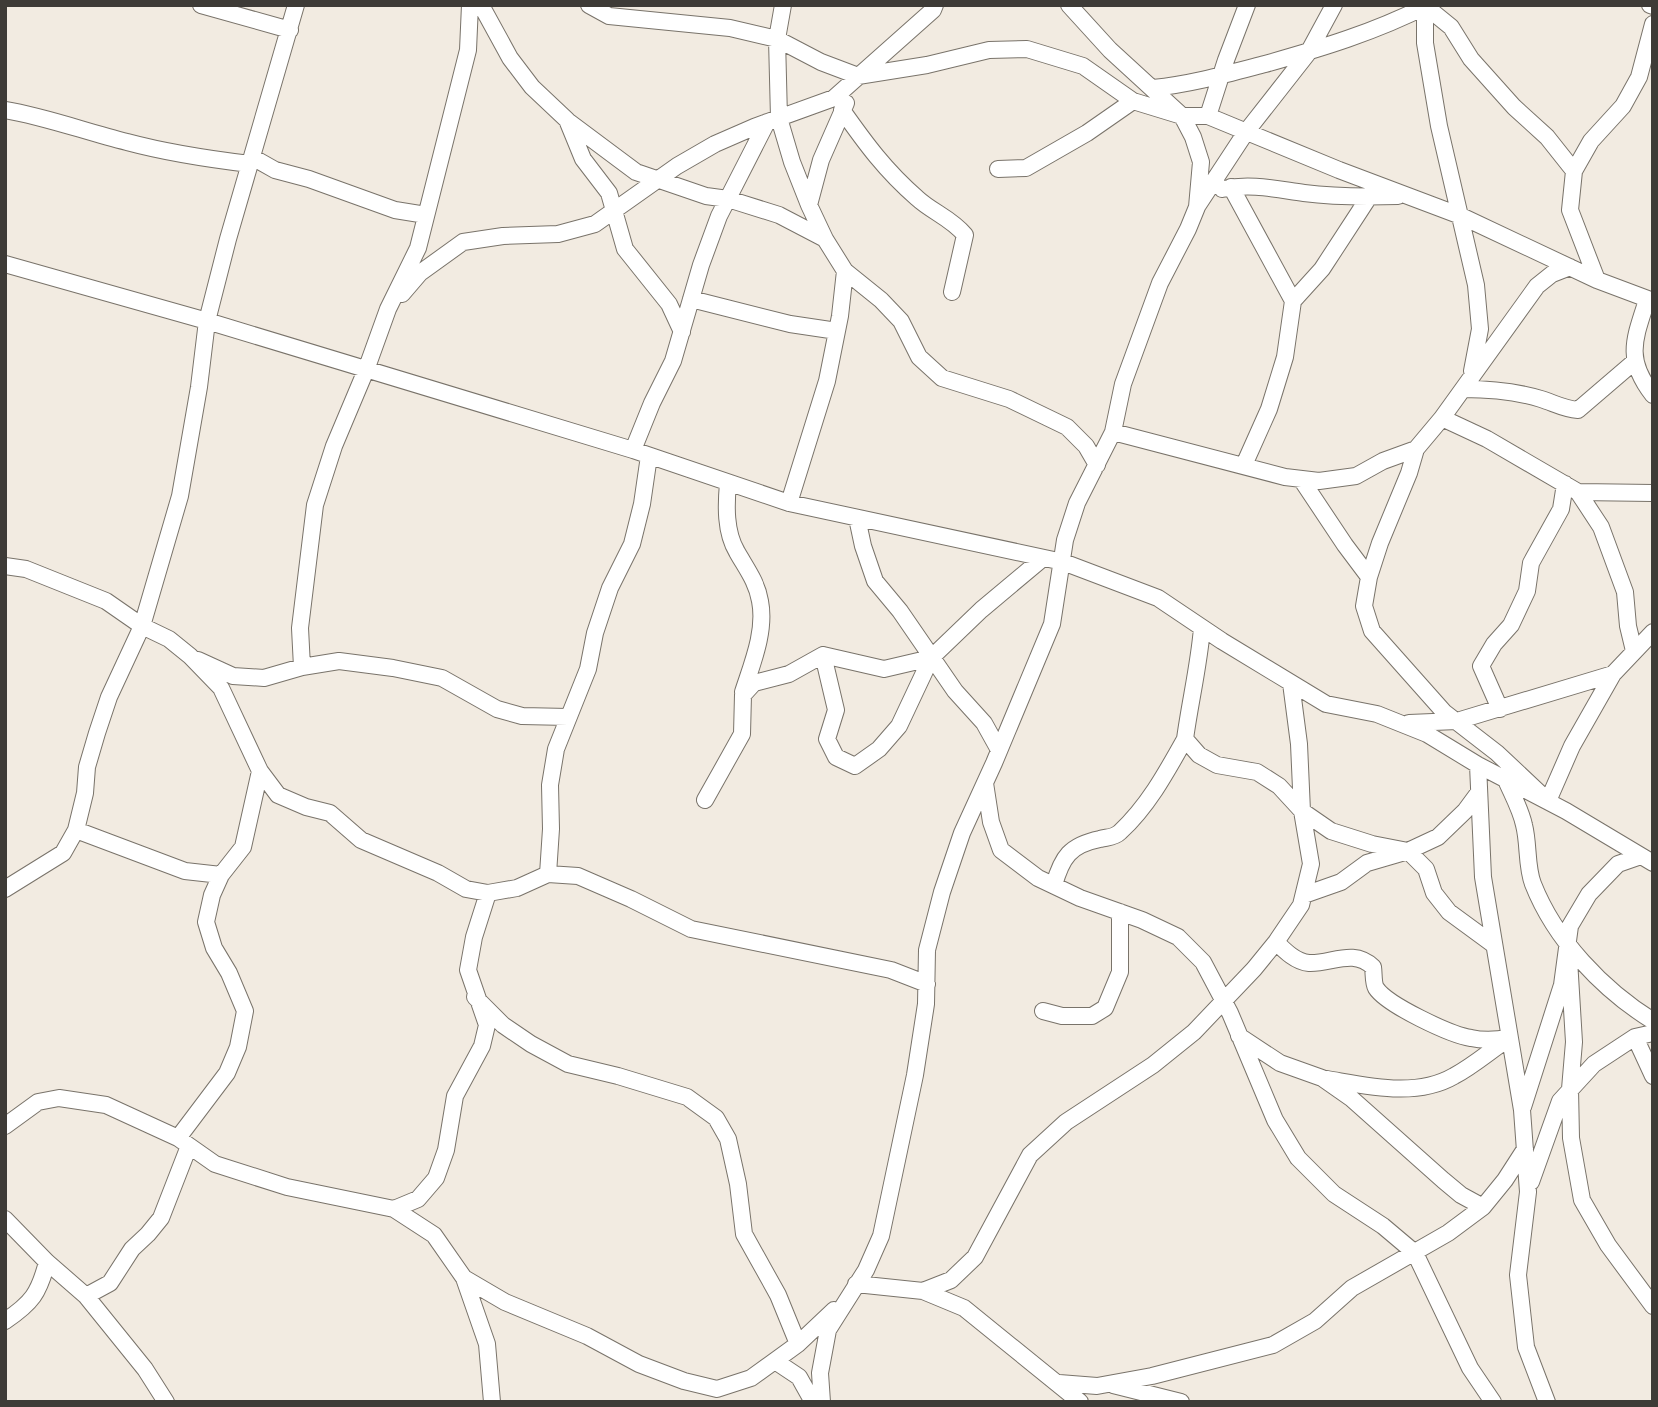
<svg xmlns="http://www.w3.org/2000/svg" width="1658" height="1407" font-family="Lato,sans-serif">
  <rect width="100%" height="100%" fill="#f2ebe1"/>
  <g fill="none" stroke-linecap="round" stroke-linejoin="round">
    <g stroke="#79736a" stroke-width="18">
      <path id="minor" d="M 201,5 L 290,30
        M 481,5 L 510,58 L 532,87 L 567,120 L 583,159 L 609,193 L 625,249 L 669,304 L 682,332
        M 589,5 L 609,16 L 730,28 L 777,39 L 821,62 L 858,76 L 927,65 L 989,50 L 1027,49 L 1083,66 L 1133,101 L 1182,116 L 1208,116 L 1339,170 L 1461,216 L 1597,280 L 1653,301
        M 783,5 L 777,39 L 779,118 L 792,162 L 809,205 L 825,239 L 845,271 L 881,300 L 901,321 L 919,357 L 942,378 L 1009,399 L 1067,427 L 1086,446 L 1097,465
        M 1424,5 L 1451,27 L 1471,59 L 1514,107 L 1547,137 L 1574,171
        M 1425,5 L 1425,43 L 1439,126 L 1476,285 L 1480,329 L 1472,371
        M 1650,5 L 1653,6
        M 1153,88 C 1192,84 1227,74 1265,64 C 1322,48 1375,32 1428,5
        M 5,110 C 47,117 86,132 127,142 C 168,153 208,159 250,164
        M 842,110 C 866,144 885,170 917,198 C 932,212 951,218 965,235 L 952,292
        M 1208,116 L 1226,60 L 1247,5
        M 569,122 L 636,172 L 706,196 L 728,199 L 779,215 L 825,239
        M 252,157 L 275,170 L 309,179 L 395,210 L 426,215
        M 998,169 L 1026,168 L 1087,133 L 1133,101
        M 1231,187 L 1293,301 L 1285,357 L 1269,409 L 1244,465
        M 1222,189 C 1251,183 1275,189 1304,193 C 1335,197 1366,197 1398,196
        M 809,205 L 821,160 L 846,103
        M 1198,205 L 1246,132 L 1308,53 L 1334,5
        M 5,264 L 207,321 L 633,450 L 789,503 L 1063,562 L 1158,598 L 1222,641 L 1326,704 L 1377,714 L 1427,734 L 1478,765 L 1566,811 L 1653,863
        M 1597,280 L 1570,210 L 1574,171 L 1591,141 L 1623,106 L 1639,77 L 1653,24
        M 402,294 L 420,273 L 463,242 L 503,236 L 558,234 L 595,224 L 677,166 L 715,144 L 754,127 L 834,98 L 933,10 L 935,5
        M 691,299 L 790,324 L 837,331
        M 1647,300 C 1634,340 1625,359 1653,395
        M 1293,301 L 1322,269 L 1369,197
        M 1463,389 C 1489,389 1515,391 1541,399 C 1554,403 1564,409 1578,410 L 1634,362
        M 1442,418 L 1487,439 L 1578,492 L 1601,527 L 1625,592 L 1628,626 L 1634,651
        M 1113,432 L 1285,477 L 1319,481 L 1356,476 L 1383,461 L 1416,449 L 1442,418 L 1537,286 L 1552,274 L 1570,267
        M 1416,449 L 1409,473 L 1380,543 L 1369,577 L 1364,606 L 1372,631 L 1444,712 L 1497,753 L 1548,801 L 1572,746 L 1613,674 L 1653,632
        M 633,450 L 652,403 L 673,361 L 701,265 L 719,216 L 767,122
        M 1301,479 L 1345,545 L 1369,577
        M 728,483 C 726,505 725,532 737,552 C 746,568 757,582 760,601 C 766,631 752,664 743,692
        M 1578,492 L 1653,493
        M 789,503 L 827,381 L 840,316 L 845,271
        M 857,518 L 863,546 L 875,581 L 900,611 L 955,691 L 984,723 L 999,750
        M 5,566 L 26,569 L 106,601 L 142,626 L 169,639 L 190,656 L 221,688 L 260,771 L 278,795 L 306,807 L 330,813 L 361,840 L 438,873 L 466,889 L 488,893 L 517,888 L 548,874 L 578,876 L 631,899 L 691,929 L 891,970 L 927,984
        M 1202,628 C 1199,665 1190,702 1185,739 L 1199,755 L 1217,765 L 1257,772 L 1279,786 L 1302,811 L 1331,831 L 1372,844 L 1408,851 L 1426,869 L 1434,893 L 1449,912 L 1494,945
        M 823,655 L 836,710 L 827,739 L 836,757 L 855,766 L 879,749 L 899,726 L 931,658 L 981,610 L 1043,558
        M 198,660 L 233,676 L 264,678 L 302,667 L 339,661 L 393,668 L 442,678 L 497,709 L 522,716 L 568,717
        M 302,667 L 300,628 L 315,505 L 334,446 L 366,370 L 388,309 L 418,248 L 468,50 L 470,5
        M 1500,709 L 1481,666 L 1494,644 L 1511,625 L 1527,591 L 1531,563 L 1561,509 L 1565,484
        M 1409,723 L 1457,721 L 1613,674
        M 1478,765 L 1483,877 L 1522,1110 L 1528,1192 L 1518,1275 L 1526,1347 L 1547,1402
        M 1506,780 C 1512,794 1521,810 1524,825 C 1529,844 1526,866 1533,884 C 1555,940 1603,990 1653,1021
        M 985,783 L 991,822 L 1001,850 L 1038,878 L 1080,898 L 1142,920 L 1178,937 L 1203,962 L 1230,1013 L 1275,1120 L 1298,1158 L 1334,1194 L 1383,1226 L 1415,1253 L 1470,1368 L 1493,1402
        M 705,800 L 742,734 L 743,695 L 754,683 L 789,674 L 823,655 L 884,669 L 931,658
        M 76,830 L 185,871 L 221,875
        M 548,874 L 551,829 L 550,785 L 556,749 L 588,669 L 595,633 L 610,588 L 632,544 L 642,504 L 649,456
        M 1054,885 C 1062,857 1070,845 1100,839 C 1107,837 1114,838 1120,832 C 1148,806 1166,773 1185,739
        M 5,889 L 63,853 L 76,830 L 85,793 L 87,767 L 97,733 L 109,697 L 142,626 L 180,496 L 199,387 L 207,321 L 228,239 L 296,5
        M 1304,895 L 1341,882 L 1367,863 L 1408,851 L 1438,837 L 1465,811 L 1479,792
        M 1276,942 C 1285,951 1296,962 1309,963 C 1332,964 1353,948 1373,967 C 1374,973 1373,983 1376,988 C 1387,1005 1451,1035 1471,1038 C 1484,1041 1496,1040 1509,1038
        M 1568,943 L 1574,1042 L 1570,1089 L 1571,1138 L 1582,1200 L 1608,1245 L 1653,1306
        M 475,997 L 503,1025 L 531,1044 L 568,1064 L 618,1076 L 687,1097 L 716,1118 L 728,1139 L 738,1184 L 744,1234 L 778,1295 L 798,1344
        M 1043,1011 L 1062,1016 L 1092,1016 L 1105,1008 L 1120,972 L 1120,912
        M 1239,1036 L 1280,1063 L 1322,1078 L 1352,1099 L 1443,1180 L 1461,1195 L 1483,1207
        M 1635,1037 L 1653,1076
        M 1327,1079 C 1368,1086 1416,1098 1454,1076 C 1473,1066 1490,1051 1508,1039
        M 1523,1107 L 1562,985 L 1570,926 L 1589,894 L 1618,864 L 1641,856
        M 5,1126 L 38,1102 L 59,1098 L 106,1105 L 178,1138 L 215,1164 L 287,1187 L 394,1209 L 434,1235 L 464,1278 L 487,1344 L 492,1402
        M 178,1138 L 227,1073 L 238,1047 L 245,1011 L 229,973 L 214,948 L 206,922 L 212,895 L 221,875 L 243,847 L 260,771
        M 1531,1182 L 1560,1101 L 1594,1064 L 1635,1037 L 1653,1033
        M 394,1209 L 418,1199 L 436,1178 L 446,1150 L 455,1096 L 482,1046 L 487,1025 L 468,970 L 474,937 L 488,893
        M 5,1219 L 47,1262 L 86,1296 L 145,1369 L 166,1402
        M 464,1278 L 505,1302 L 587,1336 L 639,1364 L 684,1381 L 717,1389 L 751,1378 L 798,1344 L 834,1310
        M 856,1284 L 923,1291 L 964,1308 L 1080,1402
        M 923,1291 L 951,1280 L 975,1257 L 1030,1155 L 1066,1122 L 1153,1065 L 1194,1032 L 1254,969 L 1276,942 L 1301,905 L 1311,864 L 1302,811 L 1299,744 L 1291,683
        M 86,1296 L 110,1283 L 132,1249 L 148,1234 L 161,1218 L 189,1146
        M 5,1321 C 32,1303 39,1293 47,1262
        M 775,1361 L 799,1377 L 813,1402
        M 1059,1383 L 1097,1386 L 1152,1376 L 1273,1345 L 1315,1321 L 1352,1288 L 1448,1233 L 1483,1207 L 1505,1180 L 1525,1149
        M 1113,1385 L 1181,1402
        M 822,1402 L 820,1373 L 828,1330 L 866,1270 L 881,1236 L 915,1075 L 926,1004 L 927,950 L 942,892 L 962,833 L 994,763 L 1052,624 L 1065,540 L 1077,503 L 1113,432 L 1123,384 L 1160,283 L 1188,229 L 1197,207 L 1201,162 L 1193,137 L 1182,116 L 1110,50 L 1069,5"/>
    </g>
    <use href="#minor" stroke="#fff" stroke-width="16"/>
  </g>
  <rect width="1658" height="1407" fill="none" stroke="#3e3b37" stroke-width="14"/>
</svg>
